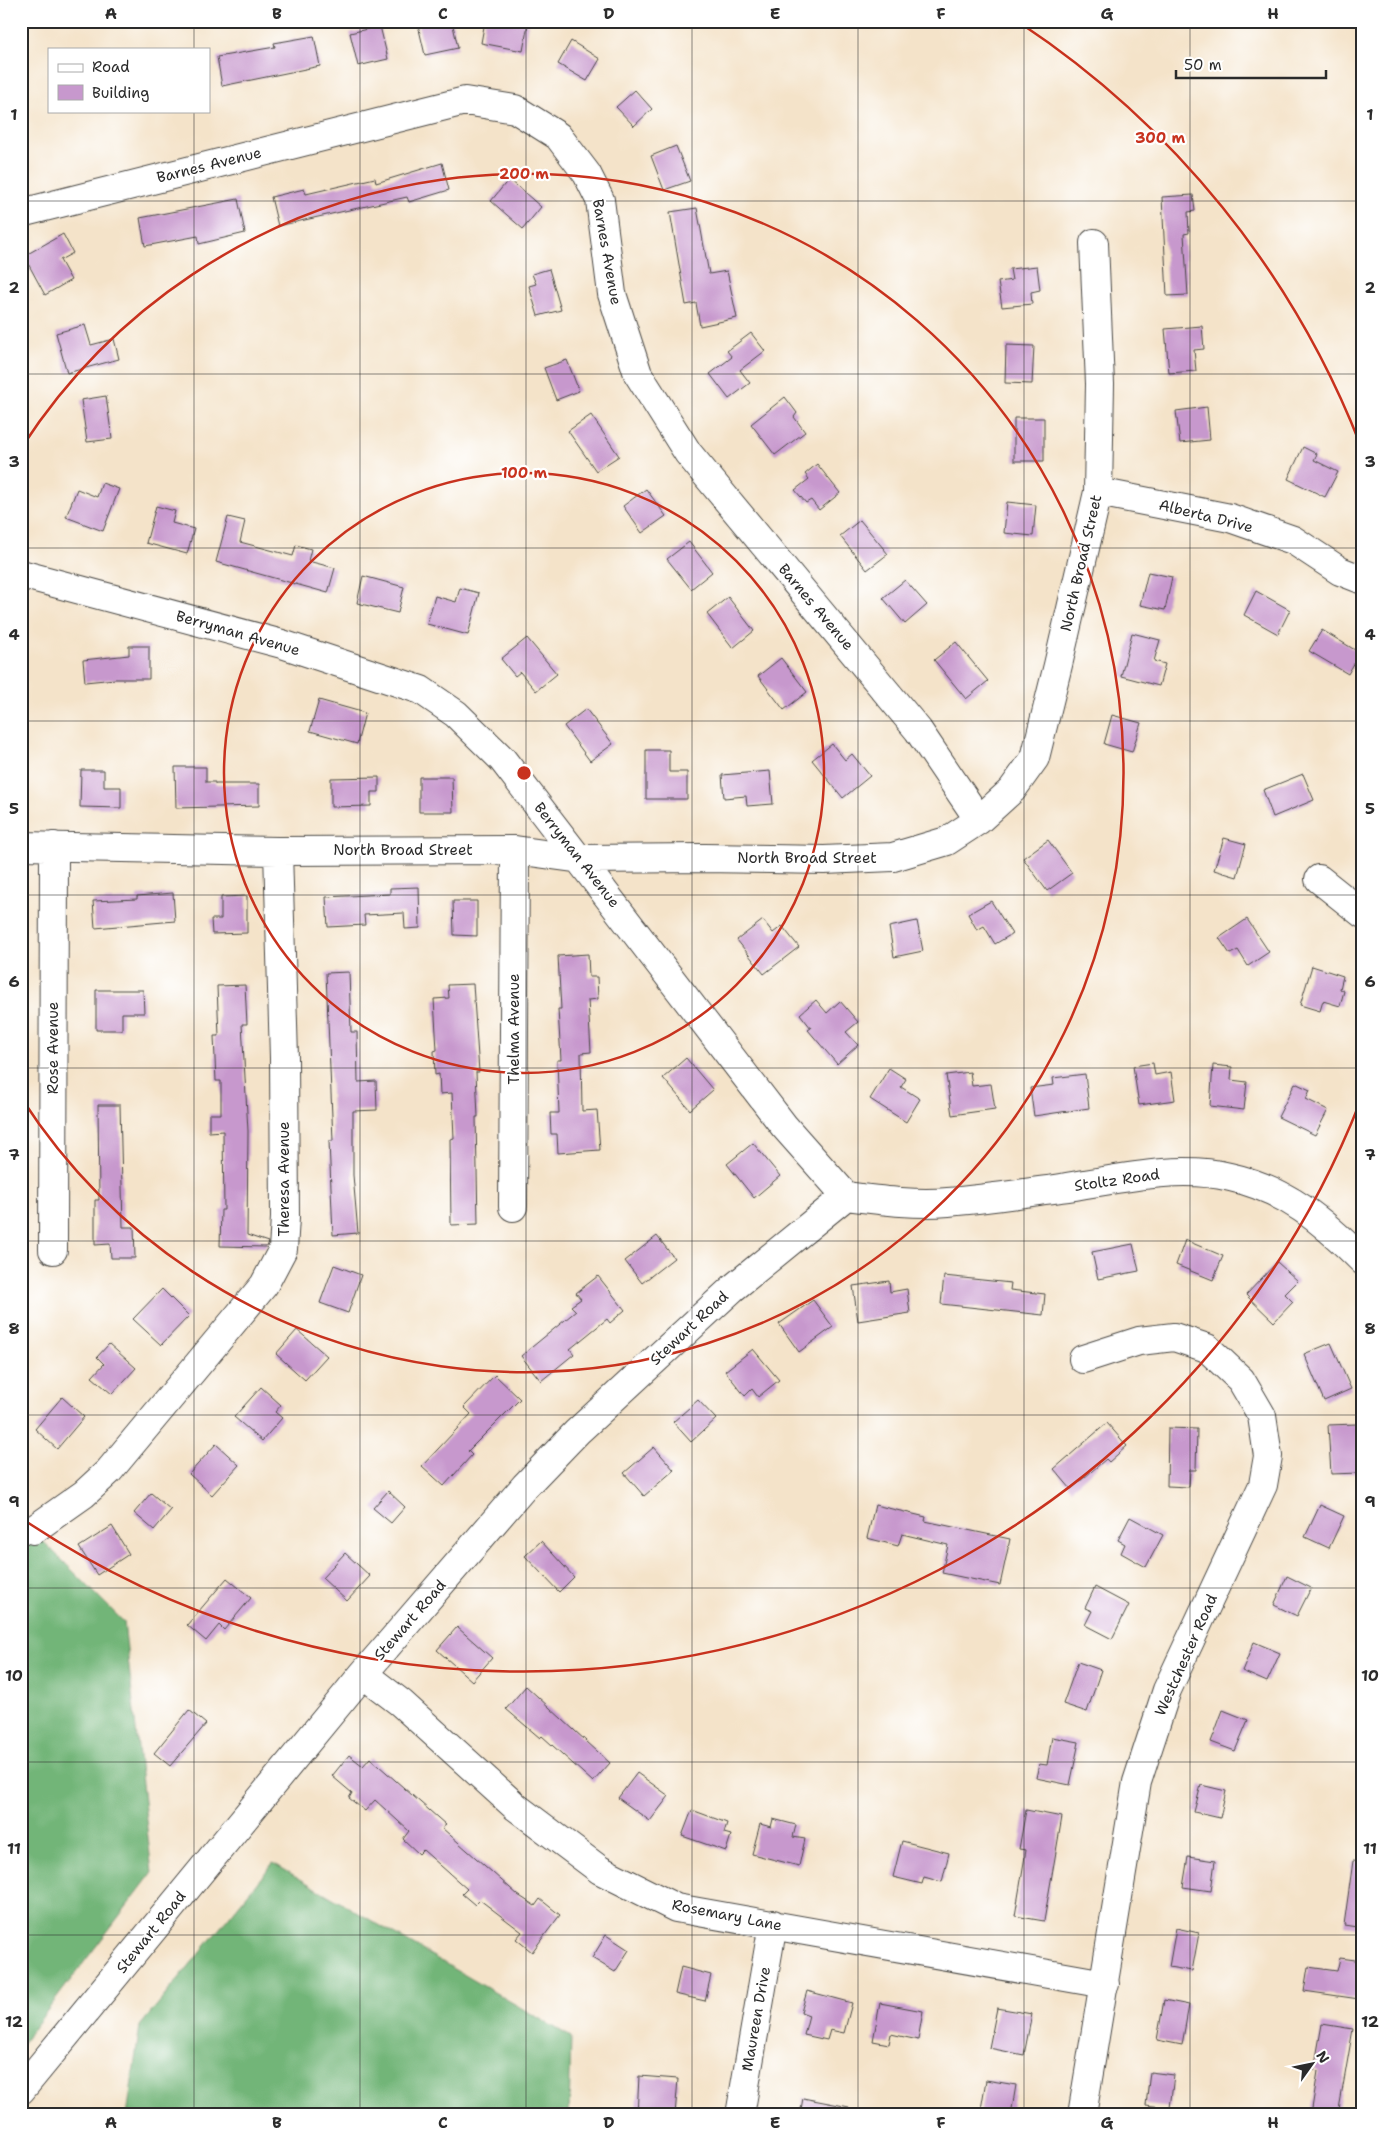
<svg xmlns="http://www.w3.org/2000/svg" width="1384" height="2136" font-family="'Shantell Sans',sans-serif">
  <rect width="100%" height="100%" fill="#fff"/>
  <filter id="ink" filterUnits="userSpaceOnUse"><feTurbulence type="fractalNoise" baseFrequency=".02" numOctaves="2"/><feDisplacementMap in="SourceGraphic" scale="10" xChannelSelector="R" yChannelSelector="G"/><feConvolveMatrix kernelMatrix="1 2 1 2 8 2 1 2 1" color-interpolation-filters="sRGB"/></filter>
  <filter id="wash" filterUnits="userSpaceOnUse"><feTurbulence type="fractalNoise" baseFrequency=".0096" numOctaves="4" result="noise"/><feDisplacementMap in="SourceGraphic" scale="20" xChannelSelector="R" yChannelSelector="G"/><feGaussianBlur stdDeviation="1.12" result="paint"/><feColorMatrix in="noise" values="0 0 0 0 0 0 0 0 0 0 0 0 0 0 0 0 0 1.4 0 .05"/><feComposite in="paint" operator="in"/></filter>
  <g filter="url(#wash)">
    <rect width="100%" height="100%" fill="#f4e3c9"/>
    <path fill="#72b578" stroke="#4e7052" d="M 21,1519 L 124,1622 L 152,1873 L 21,2045 Z
      M 273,1863 L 571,2037 L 569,2115 L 127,2115 L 140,2026 Z"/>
    <g id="blocks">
      <path fill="#c798cd" d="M 437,21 L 452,21 L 458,48 L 425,55 L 418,25 Z
        M 485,21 L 511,21 L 528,24 L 523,51 L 481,43 Z
        M 380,26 L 388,59 L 358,66 L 350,33 Z
        M 314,36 L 320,66 L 222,86 L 217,57 L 275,47 L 274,43 Z
        M 571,41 L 600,59 L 587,81 L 558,64 Z
        M 635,90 L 652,109 L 634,126 L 616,107 Z
        M 676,146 L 690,181 L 664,190 L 651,156 Z
        M 442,163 L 449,190 L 409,202 L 407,197 L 278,226 L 271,197 L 304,189 L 306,194 L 375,178 L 376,183 Z
        M 509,179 L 541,207 L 523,229 L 491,201 Z
        M 1193,195 L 1195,211 L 1188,212 L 1189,233 L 1184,234 L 1188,295 L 1167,296 L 1162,197 Z
        M 238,199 L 245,233 L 199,244 L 198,236 L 145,246 L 140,218 Z
        M 697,208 L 709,274 L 727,271 L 737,318 L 700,326 L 696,303 L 686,305 L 670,212 Z
        M 63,234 L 73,253 L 60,260 L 71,280 L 45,295 L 24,256 Z
        M 1037,266 L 1040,290 L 1031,292 L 1032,304 L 1002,307 L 998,282 L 1012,280 L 1010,269 Z
        M 549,269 L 561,310 L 538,316 L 529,286 L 536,284 L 532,274 Z
        M 85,325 L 91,345 L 114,339 L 119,359 L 67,373 L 56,333 Z
        M 1202,326 L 1204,349 L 1194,350 L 1196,371 L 1169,373 L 1165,329 Z
        M 751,333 L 765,351 L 740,370 L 750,383 L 729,399 L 710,374 L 732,357 L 727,351 Z
        M 1006,345 L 1034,346 L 1032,384 L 1005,383 Z
        M 567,360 L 579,391 L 556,400 L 544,368 Z
        M 106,396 L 112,439 L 87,442 L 81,400 Z
        M 785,397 L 797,413 L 794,417 L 805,432 L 775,455 L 751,424 Z
        M 1207,407 L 1210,440 L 1180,443 L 1176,411 Z
        M 591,415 L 619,456 L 596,471 L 568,431 Z
        M 1014,418 L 1044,418 L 1044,461 L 1014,461 Z
        M 1303,447 L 1317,454 L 1314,460 L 1338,472 L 1325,497 L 1288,479 Z
        M 817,464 L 840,493 L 819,510 L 811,500 L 806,503 L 795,490 L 809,479 L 805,474 Z
        M 102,483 L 119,489 L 103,531 L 66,517 L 77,489 L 97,497 Z
        M 646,489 L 666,516 L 642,533 L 623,506 Z
        M 1007,502 L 1036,505 L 1033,536 L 1004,533 Z
        M 156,506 L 175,511 L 172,523 L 194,529 L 187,554 L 146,543 Z
        M 228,517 L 245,521 L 240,542 L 293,556 L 296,545 L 311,549 L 308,561 L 335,568 L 328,593 L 216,562 Z
        M 860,520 L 888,554 L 867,570 L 840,536 Z
        M 689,542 L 712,572 L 691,589 L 667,559 Z
        M 1148,572 L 1172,577 L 1165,610 L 1140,605 Z
        M 363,576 L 404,587 L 398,613 L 357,603 Z
        M 905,580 L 927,605 L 905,624 L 883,598 Z
        M 460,588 L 479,593 L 468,635 L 427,624 L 435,596 L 456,602 Z
        M 1256,591 L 1290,610 L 1278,634 L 1244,615 Z
        M 728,597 L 754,631 L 733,648 L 707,614 Z
        M 1322,630 L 1360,653 L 1348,674 L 1309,651 Z
        M 1132,633 L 1160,640 L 1154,661 L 1165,664 L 1159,686 L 1121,676 Z
        M 527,638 L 557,674 L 536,691 L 520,672 L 515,676 L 501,659 Z
        M 956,642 L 988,681 L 966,699 L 934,660 Z
        M 129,646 L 149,646 L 149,679 L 115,679 L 85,682 L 83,660 L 129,655 Z
        M 781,658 L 807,692 L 784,710 L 758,676 Z
        M 319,700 L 365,713 L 357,744 L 310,731 Z
        M 586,709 L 613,744 L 590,761 L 564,726 Z
        M 1112,715 L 1141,723 L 1132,752 L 1104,744 Z
        M 832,744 L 845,760 L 852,754 L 870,776 L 843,798 L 812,760 Z
        M 646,750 L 669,750 L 669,772 L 687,772 L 687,799 L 646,799 Z
        M 175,767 L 206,767 L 206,782 L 215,782 L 215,784 L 259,784 L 259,806 L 176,808 Z
        M 81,770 L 104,770 L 104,787 L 121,787 L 121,808 L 80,807 Z
        M 770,771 L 773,804 L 747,806 L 746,796 L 724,798 L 722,775 Z
        M 1303,774 L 1314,800 L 1273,817 L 1263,790 Z
        M 379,777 L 379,792 L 371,792 L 371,806 L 331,807 L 331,778 Z
        M 419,777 L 452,777 L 453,812 L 419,812 Z
        M 1224,838 L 1246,844 L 1237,877 L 1214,870 Z
        M 1048,840 L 1072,873 L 1047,891 L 1023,858 Z
        M 419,887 L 420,928 L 405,929 L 404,913 L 364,915 L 365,925 L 328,927 L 326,897 L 390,894 L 390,888 Z
        M 173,893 L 175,921 L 95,928 L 93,901 L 137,899 L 137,896 Z
        M 247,896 L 247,933 L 212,934 L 211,919 L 221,919 L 221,897 Z
        M 453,901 L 477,901 L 477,936 L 454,935 Z
        M 991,901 L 1012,934 L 995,944 L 984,926 L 977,930 L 968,914 Z
        M 1247,919 L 1269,952 L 1248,966 L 1238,950 L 1230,954 L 1219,938 Z
        M 763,920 L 773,933 L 782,926 L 799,947 L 764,974 L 737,940 Z
        M 917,921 L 923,951 L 894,957 L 889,927 Z
        M 588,954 L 589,977 L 597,977 L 598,999 L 588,1000 L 591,1052 L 581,1053 L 582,1111 L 597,1110 L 600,1150 L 558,1153 L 557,1134 L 551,1134 L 550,1113 L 559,1113 L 557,1060 L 561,1060 L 558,1009 L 561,1009 L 558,956 Z
        M 1312,966 L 1343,976 L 1340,989 L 1344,991 L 1340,1006 L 1323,1001 L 1320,1011 L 1300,1005 Z
        M 349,972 L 351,1032 L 357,1032 L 358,1082 L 376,1081 L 377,1110 L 353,1111 L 353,1175 L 358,1233 L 333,1235 L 329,1141 L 333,1141 L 326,973 Z
        M 473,984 L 479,1072 L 476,1072 L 478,1117 L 476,1117 L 478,1224 L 451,1225 L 450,1139 L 454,1138 L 452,1093 L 440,1094 L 439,1074 L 435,1075 L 434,1051 L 437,1050 L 434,999 L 449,998 L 448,985 Z
        M 245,985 L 247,1024 L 242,1024 L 248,1131 L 247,1235 L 268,1242 L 266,1247 L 220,1246 L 221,1210 L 224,1210 L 223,1131 L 209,1132 L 209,1114 L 221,1114 L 221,1081 L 216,1081 L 214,1036 L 219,1036 L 217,986 Z
        M 96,990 L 143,990 L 144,1013 L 122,1013 L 122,1030 L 96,1030 Z
        M 816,1000 L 827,1013 L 840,1001 L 858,1022 L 846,1032 L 858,1045 L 837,1064 L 808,1030 L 811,1028 L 800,1014 Z
        M 686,1058 L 713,1090 L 690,1110 L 663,1078 Z
        M 1153,1063 L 1155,1075 L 1171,1072 L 1175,1100 L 1139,1105 L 1133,1066 Z
        M 1213,1065 L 1232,1067 L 1231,1080 L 1247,1082 L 1244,1110 L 1210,1106 Z
        M 889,1068 L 906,1079 L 901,1087 L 920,1099 L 906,1122 L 870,1099 Z
        M 970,1072 L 972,1086 L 991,1084 L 995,1109 L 952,1115 L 946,1075 Z
        M 1085,1074 L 1089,1108 L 1034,1116 L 1030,1088 L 1054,1085 L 1053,1078 Z
        M 1295,1083 L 1310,1090 L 1306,1099 L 1328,1110 L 1315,1135 L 1278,1117 Z
        M 98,1105 L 120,1105 L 123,1227 L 134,1227 L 135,1258 L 111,1258 L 110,1244 L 95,1245 L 95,1200 L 99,1200 Z
        M 753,1143 L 780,1176 L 754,1198 L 727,1164 Z
        M 657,1236 L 674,1258 L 642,1283 L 625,1261 Z
        M 1185,1240 L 1223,1256 L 1213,1280 L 1176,1265 Z
        M 1133,1244 L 1139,1271 L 1098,1279 L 1092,1252 Z
        M 1277,1262 L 1298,1281 L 1285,1294 L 1293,1302 L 1274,1322 L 1246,1295 Z
        M 334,1265 L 361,1275 L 348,1313 L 320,1303 Z
        M 598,1276 L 625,1310 L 610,1323 L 607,1319 L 570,1349 L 574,1354 L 541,1381 L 521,1356 L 576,1311 L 571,1306 L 581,1299 L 576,1293 Z
        M 944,1276 L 1011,1283 L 1010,1290 L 1045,1294 L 1043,1315 L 941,1304 Z
        M 889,1281 L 890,1292 L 907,1289 L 910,1313 L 858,1321 L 853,1286 Z
        M 162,1289 L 189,1316 L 161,1345 L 133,1319 Z
        M 813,1300 L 833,1327 L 799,1352 L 779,1324 Z
        M 297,1330 L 327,1356 L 305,1380 L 276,1354 Z
        M 1331,1343 L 1351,1389 L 1324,1401 L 1304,1354 Z
        M 109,1344 L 136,1368 L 112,1394 L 92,1377 L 104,1364 L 97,1357 Z
        M 753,1349 L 779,1380 L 758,1397 L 752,1389 L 745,1396 L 725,1371 Z
        M 495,1375 L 520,1399 L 468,1451 L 472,1455 L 444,1486 L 422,1466 L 471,1414 L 464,1407 Z
        M 261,1387 L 281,1405 L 275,1412 L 282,1418 L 262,1441 L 234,1417 Z
        M 62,1397 L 84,1417 L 57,1449 L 35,1429 Z
        M 698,1400 L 716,1419 L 691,1442 L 673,1422 Z
        M 1107,1423 L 1127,1446 L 1109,1462 L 1106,1459 L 1071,1489 L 1054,1469 Z
        M 1357,1424 L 1359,1473 L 1331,1474 L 1328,1425 Z
        M 1168,1428 L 1197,1429 L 1196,1470 L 1190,1470 L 1189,1487 L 1167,1486 Z
        M 216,1444 L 239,1465 L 212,1495 L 189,1474 Z
        M 654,1447 L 674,1470 L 644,1496 L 624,1473 Z
        M 388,1491 L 405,1507 L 391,1523 L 373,1508 Z
        M 151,1493 L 171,1510 L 154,1530 L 134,1513 Z
        M 875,1505 L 926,1517 L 925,1521 L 1010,1539 L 1000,1585 L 942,1573 L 948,1545 L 902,1534 L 898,1546 L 867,1538 Z
        M 1320,1505 L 1344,1516 L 1329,1548 L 1305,1537 Z
        M 1130,1517 L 1163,1535 L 1146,1567 L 1121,1553 L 1125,1544 L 1118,1540 Z
        M 112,1526 L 129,1554 L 97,1575 L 79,1547 Z
        M 541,1541 L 574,1577 L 559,1592 L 525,1556 Z
        M 345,1553 L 370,1576 L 347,1601 L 322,1578 Z
        M 1287,1576 L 1311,1588 L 1297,1616 L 1274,1605 Z
        M 227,1578 L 251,1598 L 224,1630 L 219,1625 L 206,1641 L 187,1625 Z
        M 1095,1587 L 1129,1605 L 1112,1639 L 1085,1625 L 1092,1611 L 1085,1608 Z
        M 457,1627 L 492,1658 L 472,1681 L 437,1650 Z
        M 1254,1642 L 1280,1653 L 1267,1682 L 1242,1671 Z
        M 1078,1662 L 1101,1670 L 1087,1712 L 1063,1704 Z
        M 526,1686 L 610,1763 L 593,1782 L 542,1736 L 540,1738 L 506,1709 Z
        M 189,1710 L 206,1724 L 170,1766 L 154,1753 Z
        M 1223,1710 L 1248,1720 L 1235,1751 L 1211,1742 Z
        M 1052,1737 L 1079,1742 L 1070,1785 L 1036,1778 L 1039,1764 L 1047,1765 Z
        M 349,1755 L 363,1766 L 370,1758 L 446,1825 L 442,1828 L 518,1895 L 535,1906 L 540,1899 L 560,1915 L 532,1952 L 516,1939 L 522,1932 L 480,1900 L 475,1905 L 462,1894 L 467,1889 L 423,1850 L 419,1854 L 403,1839 L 409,1831 L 375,1800 L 365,1811 L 349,1798 L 352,1793 L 332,1776 Z
        M 637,1773 L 669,1796 L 650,1821 L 618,1798 Z
        M 1201,1785 L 1226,1791 L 1220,1818 L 1194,1812 Z
        M 692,1810 L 727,1823 L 724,1833 L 731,1835 L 726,1851 L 682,1836 Z
        M 1026,1810 L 1062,1817 L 1044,1921 L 1015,1916 L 1026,1850 L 1019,1849 Z
        M 773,1819 L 796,1825 L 793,1837 L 805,1839 L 799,1866 L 752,1854 L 760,1824 L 771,1827 Z
        M 902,1841 L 949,1853 L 942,1882 L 924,1877 L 922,1884 L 893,1877 Z
        M 1188,1857 L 1215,1861 L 1211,1891 L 1183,1887 Z
        M 1353,1861 L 1363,1862 L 1363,1928 L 1344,1925 Z
        M 1176,1928 L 1199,1933 L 1192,1971 L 1169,1967 Z
        M 606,1935 L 629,1950 L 615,1972 L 592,1958 Z
        M 1340,1958 L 1363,1961 L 1359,1999 L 1304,1991 L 1308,1967 L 1337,1971 Z
        M 681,1967 L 711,1975 L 705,2001 L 675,1994 Z
        M 807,1991 L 852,2003 L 844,2033 L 830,2030 L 827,2040 L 804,2035 L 809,2015 L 801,2012 Z
        M 1164,2000 L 1189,2005 L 1182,2045 L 1157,2040 Z
        M 880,2003 L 923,2011 L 918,2040 L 891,2034 L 889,2044 L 873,2041 Z
        M 997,2008 L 1032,2014 L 1024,2055 L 989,2048 Z
        M 1322,2024 L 1353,2029 L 1338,2115 L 1311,2115 L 1318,2071 L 1314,2070 Z
        M 1150,2072 L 1174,2075 L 1170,2108 L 1146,2105 Z
        M 639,2076 L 678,2079 L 675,2115 L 637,2115 Z
        M 986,2080 L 1016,2085 L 1011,2115 L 980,2115 Z
        M 803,2098 L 849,2107 L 849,2115 L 800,2115 Z"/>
    </g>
  </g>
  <g filter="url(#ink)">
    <use href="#blocks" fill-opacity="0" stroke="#494743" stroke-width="1"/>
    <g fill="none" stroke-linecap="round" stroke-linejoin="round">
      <g stroke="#494743" stroke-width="30">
        <path id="minor" d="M 21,213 L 465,101 L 515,109 L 558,136 L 587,174 L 600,200 L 612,294 L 638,374 L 688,453 L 918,730 L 979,820
          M 1098,492 L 1230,518 L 1293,540 L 1340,571 L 1363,580
          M 21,574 L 282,644 L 421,690 L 456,714 L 502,759 L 784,1126 L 846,1196
          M 21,846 L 278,851 L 515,850 L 581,859 L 704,858 L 824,860 L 893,857 L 947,841 L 979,820 L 1012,790 L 1035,758 L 1058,665 L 1098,492 L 1100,384 L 1094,243
          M 1319,879 L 1363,914
          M 846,1196 C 879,1200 914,1205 948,1202 C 986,1199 1024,1193 1061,1188 C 1116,1180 1175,1164 1230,1177 C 1286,1189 1324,1222 1363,1261
          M 513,1207 L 515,850
          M 53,1250 L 54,846
          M 33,1530 L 84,1494 L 109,1471 L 264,1285 L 283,1249 L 285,1218 L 284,1058 L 278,851
          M 363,1674 L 401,1703 L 516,1807 L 600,1870 L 676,1908 L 1105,1984
          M 21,2090 L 363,1674 L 525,1486 L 577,1432 L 733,1288 L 846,1196
          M 740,2115 L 773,1924
          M 1082,2115 L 1137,1782 L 1167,1690 L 1263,1485 L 1268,1456 L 1262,1416 L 1241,1380 L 1207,1348 L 1174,1337 L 1139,1341 L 1083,1359"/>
      </g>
      <use href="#minor" stroke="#fff" stroke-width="28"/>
    </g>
  </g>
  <path fill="none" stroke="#2b2b2b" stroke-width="1" stroke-opacity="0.55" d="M 194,21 L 194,49M 360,21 L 360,2115M 526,21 L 526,2115M 692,21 L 692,2115M 858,21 L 858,2115M 1024,21 L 1024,2115M 1190,21 L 1190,2115M 194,111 L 194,2115M 21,201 L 1363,201M 21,374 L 1363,374M 21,548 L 1363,548M 21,721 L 1363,721M 21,895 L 1363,895M 21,1068 L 1363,1068M 21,1241 L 1363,1241M 21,1415 L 1363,1415M 21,1588 L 1363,1588M 21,1762 L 1363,1762M 21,1935 L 1363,1935"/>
  <g fill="none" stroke="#c8321e" stroke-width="2.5">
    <circle cx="524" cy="773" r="300"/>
    <path d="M22 447A599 599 0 1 1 22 1099"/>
    <path d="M1360 1102A899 899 0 0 1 21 1518M1020 23A899 899 0 0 1 1360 444"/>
  </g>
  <g text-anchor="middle" stroke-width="4.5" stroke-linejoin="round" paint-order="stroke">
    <g font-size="15" fill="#2b2b2b" stroke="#fff">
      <text transform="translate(209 165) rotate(-14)" y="5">Barnes Avenue</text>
      <text transform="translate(607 252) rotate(80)" y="5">Barnes Avenue</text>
      <text transform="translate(1206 516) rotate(14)" y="5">Alberta Drive</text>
      <text transform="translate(1081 563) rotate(-77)" y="5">North Broad Street</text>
      <text transform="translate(816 607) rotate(50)" y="5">Barnes Avenue</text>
      <text transform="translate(238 633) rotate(16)" y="5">Berryman Avenue</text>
      <text x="403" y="855">North Broad Street</text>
      <text transform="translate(577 855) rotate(52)" y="5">Berryman Avenue</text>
      <text x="807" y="863">North Broad Street</text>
      <text transform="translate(514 1029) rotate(-90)" y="5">Thelma Avenue</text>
      <text transform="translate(53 1048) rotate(-90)" y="5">Rose Avenue</text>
      <text transform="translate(284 1179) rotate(-90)" y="5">Theresa Avenue</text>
      <text transform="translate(1117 1180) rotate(-8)" y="5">Stoltz Road</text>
      <text transform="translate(689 1328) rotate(-43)" y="5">Stewart Road</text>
      <text transform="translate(410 1620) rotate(-49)" y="5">Stewart Road</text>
      <text transform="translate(1186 1655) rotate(-66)" y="5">Westchester Road</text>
      <text transform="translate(727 1915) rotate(11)" y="5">Rosemary Lane</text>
      <text transform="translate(151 1932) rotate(-51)" y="5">Stewart Road</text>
      <text transform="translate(756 2019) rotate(-80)" y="5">Maureen Drive</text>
    </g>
  </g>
  <circle cx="524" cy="773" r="8" fill="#c8321e" stroke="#fff" stroke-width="2.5"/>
  <g font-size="15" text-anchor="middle" font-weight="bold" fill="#c8321e" stroke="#fff" stroke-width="4.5" stroke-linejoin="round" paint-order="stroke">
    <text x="1160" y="143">300 m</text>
    <text x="524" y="179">200 m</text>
    <text x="524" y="478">100 m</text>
  </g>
  <rect width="1384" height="2136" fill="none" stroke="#fff" stroke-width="55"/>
  <rect x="48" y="48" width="162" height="65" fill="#ffffff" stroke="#aaaaaa"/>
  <rect x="58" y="64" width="25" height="8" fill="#ffffff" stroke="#aaaaaa"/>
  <text x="92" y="72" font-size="15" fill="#2b2b2b">Road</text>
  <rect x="58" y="85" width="25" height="15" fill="#c798cd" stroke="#aaaaaa"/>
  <text x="92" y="98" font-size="15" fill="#2b2b2b">Building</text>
  <g transform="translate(1312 2064) rotate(57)" stroke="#ffffff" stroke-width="4" paint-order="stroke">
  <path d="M0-4L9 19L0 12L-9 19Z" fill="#2b2b2b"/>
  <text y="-8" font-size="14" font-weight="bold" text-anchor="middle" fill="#2b2b2b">N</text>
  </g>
  <path d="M1176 70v8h150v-8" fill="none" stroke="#2b2b2b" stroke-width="2.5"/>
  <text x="1184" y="70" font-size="15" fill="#2b2b2b" stroke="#ffffff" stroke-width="4" paint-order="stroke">50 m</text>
  <rect x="28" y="28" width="1328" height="2080" fill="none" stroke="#2b2b2b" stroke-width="2"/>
  <g font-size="16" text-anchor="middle" font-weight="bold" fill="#2b2b2b">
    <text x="111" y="19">A</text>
    <text x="277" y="19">B</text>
    <text x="443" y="19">C</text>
    <text x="609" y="19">D</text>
    <text x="775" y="19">E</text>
    <text x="941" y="19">F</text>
    <text x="1107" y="19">G</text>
    <text x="1273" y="19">H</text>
    <text x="14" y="120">1</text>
    <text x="1370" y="120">1</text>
    <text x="14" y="293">2</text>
    <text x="1370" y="293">2</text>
    <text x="14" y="467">3</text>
    <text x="1370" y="467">3</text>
    <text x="14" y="640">4</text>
    <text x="1370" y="640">4</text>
    <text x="14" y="814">5</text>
    <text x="1370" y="814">5</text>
    <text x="14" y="987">6</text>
    <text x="1370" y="987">6</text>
    <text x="14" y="1160">7</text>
    <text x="1370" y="1160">7</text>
    <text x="14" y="1334">8</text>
    <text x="1370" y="1334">8</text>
    <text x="14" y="1507">9</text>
    <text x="1370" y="1507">9</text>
    <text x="14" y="1681">10</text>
    <text x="1370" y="1681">10</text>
    <text x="14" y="1854">11</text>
    <text x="1370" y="1854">11</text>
    <text x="14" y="2027">12</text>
    <text x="1370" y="2027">12</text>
    <text x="111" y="2128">A</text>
    <text x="277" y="2128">B</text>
    <text x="443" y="2128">C</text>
    <text x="609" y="2128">D</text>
    <text x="775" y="2128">E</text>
    <text x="941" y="2128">F</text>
    <text x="1107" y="2128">G</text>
    <text x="1273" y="2128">H</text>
  </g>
</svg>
